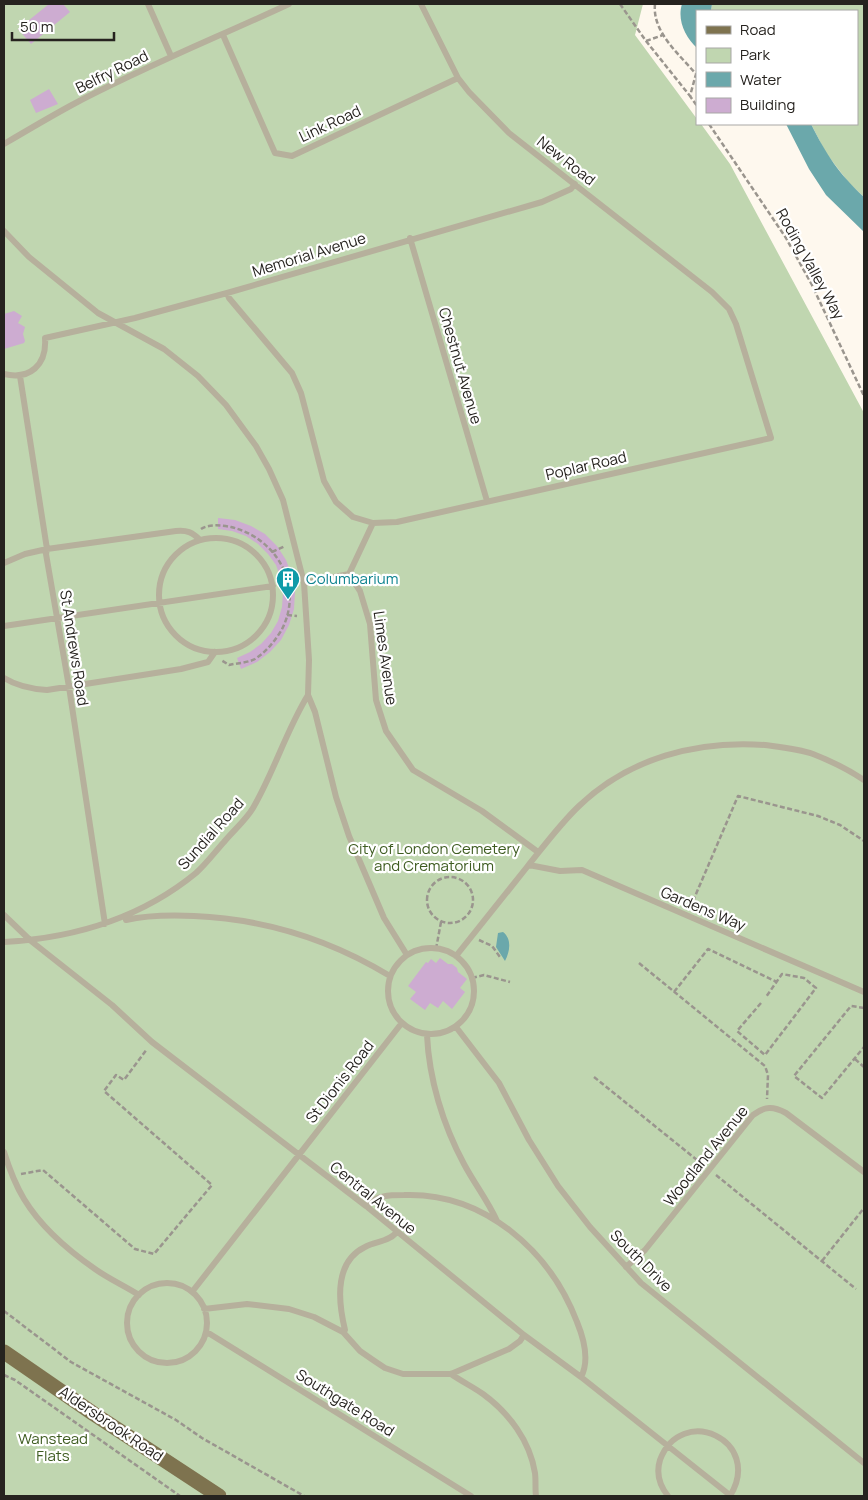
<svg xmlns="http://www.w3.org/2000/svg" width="868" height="1500" font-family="Manrope,sans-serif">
  <rect width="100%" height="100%" fill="#fef8ee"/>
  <path fill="#c0d6b0" d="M 4,4 L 643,4 L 635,35 L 697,119 L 697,124 L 701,124 L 730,164 L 864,413 L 864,1496 L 229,1496 L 4,1344 Z
    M 712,4 L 864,4 L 864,197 L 849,183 L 826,153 L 811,124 L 857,124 L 857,11 L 711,11 Z
    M 4,1356 L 210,1496 L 4,1496 Z"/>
  <path fill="#6ba8ab" d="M 682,4 L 712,4 L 711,11 L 697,11 L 697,48 C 685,37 677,20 682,4 Z
    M 786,124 L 811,124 C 826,154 839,174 864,197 L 864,232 L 826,195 L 809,169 Z
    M 503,932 C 512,939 510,951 505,961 L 496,947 L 498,933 Z"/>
  <path fill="#cdacd1" d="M 49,4 L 63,4 L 70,12 L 31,44 L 18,29 Z
    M 49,89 L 58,104 L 36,113 L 30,100 Z
    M 14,311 L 22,316 L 18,323 L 25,327 L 23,334 L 25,341 L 24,343 L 4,349 L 4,314 Z
    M 218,518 L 235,520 L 251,526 L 265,534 L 277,546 L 286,560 L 292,576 L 295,592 L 294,609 L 289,625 L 281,640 L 270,652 L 257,662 L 241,669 L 237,658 L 250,652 L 261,644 L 271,633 L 278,621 L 282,607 L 283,593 L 281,579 L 276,565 L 268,554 L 258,544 L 246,536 L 232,531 L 218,529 Z
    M 440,958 L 448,964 L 452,964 L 457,968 L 458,972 L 467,979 L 460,988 L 465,992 L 452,1009 L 443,1001 L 438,1008 L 430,1003 L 425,1010 L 410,999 L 416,992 L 408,986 L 426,962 L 428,963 L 431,959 L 436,963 Z"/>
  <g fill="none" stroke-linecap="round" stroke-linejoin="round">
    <path stroke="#9a958e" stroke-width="2.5" stroke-dasharray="5 2.5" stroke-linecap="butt" d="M 620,4 L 646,41 L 690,96
      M 655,4 C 652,32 679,54 696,74 L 690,96 L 697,106
      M 646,41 L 663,35
      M 709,124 L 786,238 L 812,285 L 864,396
      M 201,529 C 208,524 222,525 231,527 C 277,538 305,587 281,631 C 274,642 266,652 255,659 C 247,663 237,663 229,665 L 221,660
      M 272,552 L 285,546
      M 287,615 L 297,616
      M427 900a23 23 0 1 1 46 0a23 23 0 1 1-46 0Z
      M 690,908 L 738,796 L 818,816 L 840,825 L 864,841
      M 479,940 L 492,946 L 500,957
      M 436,949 L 441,922
      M 639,963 L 765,1066 L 768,1075 L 767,1099
      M 472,978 L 484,975 L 510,982
      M 674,992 L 708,949 L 777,982
      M 761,1003 L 737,1031 L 765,1055 L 816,988 L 804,978 L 782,974 L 766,997
      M 864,1008 L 851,1006 L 794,1076 L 822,1098 L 864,1047
      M 855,1059 L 864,1067
      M 594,1077 L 702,1164
      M 21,1174 L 43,1170 L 135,1249 L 154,1254 L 212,1185 L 104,1091 L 116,1075 L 124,1080 L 147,1049
      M 716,1175 L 856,1289
      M 822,1261 L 864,1208
      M 4,1311 L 71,1362 L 176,1420 L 202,1438 L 304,1496
      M 4,1375 L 15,1380 L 180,1496"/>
    <path stroke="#b6b09c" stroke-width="6" d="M 148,4 L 171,56
      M 223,35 L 275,153 L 292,156 L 458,78
      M 4,144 C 26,131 48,118 70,106 C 141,68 216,38 289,4
      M 4,231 L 29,257 L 98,313 L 164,349 L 198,376 L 226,405 L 256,446 L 269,469 L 283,500 L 304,583 L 309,660 L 308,695 L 315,712 L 336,797 L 349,836 L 384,918 L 407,955
      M 410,238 L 487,501
      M 227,293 L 229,298 L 292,373 L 301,393 L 324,481 L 336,502 L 353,517 L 373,523
      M 4,374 C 30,380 47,365 45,338 L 135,318 L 227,293 L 542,202 L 571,189 L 575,184
      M 20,376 L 47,549 L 46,554 L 69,687 L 105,924
      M159 595a57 57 0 1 1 114 0a57 57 0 1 1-114 0Z
      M 4,563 L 25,554 L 47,549 L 176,531 C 187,530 192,532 200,540
      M 349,574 L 360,591 L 370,624 L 376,700 L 386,731 L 413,770 L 482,811 L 538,852
      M 304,583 L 349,574 L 373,523 L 397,522 L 771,438 L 736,324 L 729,309 L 712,292 L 509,133 L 469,92 L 458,78 L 421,4
      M 4,626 L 273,586
      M 4,678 C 17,686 31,689 47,690 L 181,669 L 208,662 L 215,652
      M 529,865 L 560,871 L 582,870 L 864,992
      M 4,915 L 31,941 L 112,1005 L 152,1042 L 366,1206 L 524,1335 L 581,1377 L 731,1496
      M 126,920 C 148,915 171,915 194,916 C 266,919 329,939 390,976
      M 4,942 C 75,938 140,919 196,873 C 206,864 215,852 224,842 C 233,831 246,820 253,808 C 274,772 286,731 308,695
      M388 991a43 43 0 1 1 86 0a43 43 0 1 1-86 0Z
      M 456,956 C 480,926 504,896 527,867 C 544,846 560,824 579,806 C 629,758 697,740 765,745 C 780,747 799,749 813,754 C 831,761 849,770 864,780
      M 456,1027 L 499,1083 L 529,1140 L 558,1186 L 590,1227 L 641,1283 L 864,1463
      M 427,1035 C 429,1079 443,1125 464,1164 C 474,1183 488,1201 497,1221
      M 4,1152 C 9,1168 15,1184 24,1199 C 41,1227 69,1251 95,1269 C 109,1279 125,1286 139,1295
      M 366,1206 C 376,1195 390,1195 404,1195 C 484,1192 550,1251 577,1322 C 584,1339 590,1360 581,1377
      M 626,1267 L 645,1250 L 753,1115 C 765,1106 773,1106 786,1113 L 864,1172
      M127 1323a40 40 0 1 1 80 0a40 40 0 1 1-80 0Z
      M 192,1292 L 401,1024
      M 204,1309 L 247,1304 L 289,1309 L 314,1317 L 343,1332 L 360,1351 L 373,1360 L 385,1368 L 403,1374 L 451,1374 L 509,1349 L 520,1341 L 524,1335
      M 343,1332 L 345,1330 C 338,1301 334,1262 365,1247 C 376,1241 388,1242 396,1233
      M 206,1333 L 210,1334 L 471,1496
      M 451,1374 C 461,1381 473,1387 483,1394 C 509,1413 530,1441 535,1473 C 536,1481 535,1489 536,1496
      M 668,1496 C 660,1486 656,1473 660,1460 C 681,1403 764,1440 730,1496"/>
    <path stroke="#7e734f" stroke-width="15" d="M 4,1352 L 94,1414 L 219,1496"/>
  </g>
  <defs>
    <g id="building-pin" transform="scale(1.25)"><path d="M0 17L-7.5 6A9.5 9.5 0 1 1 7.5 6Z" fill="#0f9aa8" stroke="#fff"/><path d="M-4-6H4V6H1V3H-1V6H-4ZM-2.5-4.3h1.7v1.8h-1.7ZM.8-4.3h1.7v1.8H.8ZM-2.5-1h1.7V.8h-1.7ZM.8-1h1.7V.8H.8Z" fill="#fff"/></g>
  </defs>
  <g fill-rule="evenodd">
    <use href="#building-pin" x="288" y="579"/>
  </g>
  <g text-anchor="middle" stroke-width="4.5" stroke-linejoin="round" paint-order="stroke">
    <g font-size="15" fill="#26231f" stroke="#fff">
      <text transform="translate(112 72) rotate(-26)" y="5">Belfry Road</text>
      <text transform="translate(330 124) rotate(-25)" y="5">Link Road</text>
      <text transform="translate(566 161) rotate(38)" y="5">New Road</text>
      <text transform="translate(309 255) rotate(-17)" y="5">Memorial Avenue</text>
      <text transform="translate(810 264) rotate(61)" y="5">Roding Valley Way</text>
      <text transform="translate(460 366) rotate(74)" y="5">Chestnut Avenue</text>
      <text transform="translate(586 466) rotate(-13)" y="5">Poplar Road</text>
      <text transform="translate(74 648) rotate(81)" y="5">St Andrews Road</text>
      <text transform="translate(385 658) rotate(82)" y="5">Limes Avenue</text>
      <text transform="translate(211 834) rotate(-48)" y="5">Sundial Road</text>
      <text transform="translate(703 909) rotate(23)" y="5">Gardens Way</text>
      <text transform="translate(340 1082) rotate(-52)" y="5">St Dionis Road</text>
      <text transform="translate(706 1156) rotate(-51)" y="5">Woodland Avenue</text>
      <text transform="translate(373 1198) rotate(39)" y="5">Central Avenue</text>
      <text transform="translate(641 1261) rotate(45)" y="5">South Drive</text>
      <text transform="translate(345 1403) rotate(32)" y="5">Southgate Road</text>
      <text transform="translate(111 1424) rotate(34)" y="5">Aldersbrook Road</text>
    </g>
    <g font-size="15" fill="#0d838f" stroke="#fff" text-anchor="start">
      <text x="306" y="584">Columbarium</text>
    </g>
    <g font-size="15" fill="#3e5c21" stroke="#fff">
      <text x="434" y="854">City of London Cemetery<tspan x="434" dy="17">and Crematorium</tspan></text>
      <text x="53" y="1444">Wanstead<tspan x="53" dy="17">Flats</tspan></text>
    </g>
  </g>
  <rect width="868" height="1500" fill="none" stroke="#26231f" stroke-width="10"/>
  <rect x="696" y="10" width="162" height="115" fill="#ffffff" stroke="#a8a7a5"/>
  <rect x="706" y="26" width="25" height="8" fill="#7e734f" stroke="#a8a7a5"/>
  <text x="740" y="35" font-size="15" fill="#26231f">Road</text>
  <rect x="706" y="48" width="25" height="15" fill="#c0d6b0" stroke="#a8a7a5"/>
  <text x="740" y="60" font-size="15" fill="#26231f">Park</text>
  <rect x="706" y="72" width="25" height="15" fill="#6ba8ab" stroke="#a8a7a5"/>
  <text x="740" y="85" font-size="15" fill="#26231f">Water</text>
  <rect x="706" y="98" width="25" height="15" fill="#cdacd1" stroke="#a8a7a5"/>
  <text x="740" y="110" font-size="15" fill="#26231f">Building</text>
  <path d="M12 32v8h102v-8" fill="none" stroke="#26231f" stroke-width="2.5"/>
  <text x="20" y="32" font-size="15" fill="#26231f" stroke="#ffffff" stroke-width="4" paint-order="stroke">50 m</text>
</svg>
